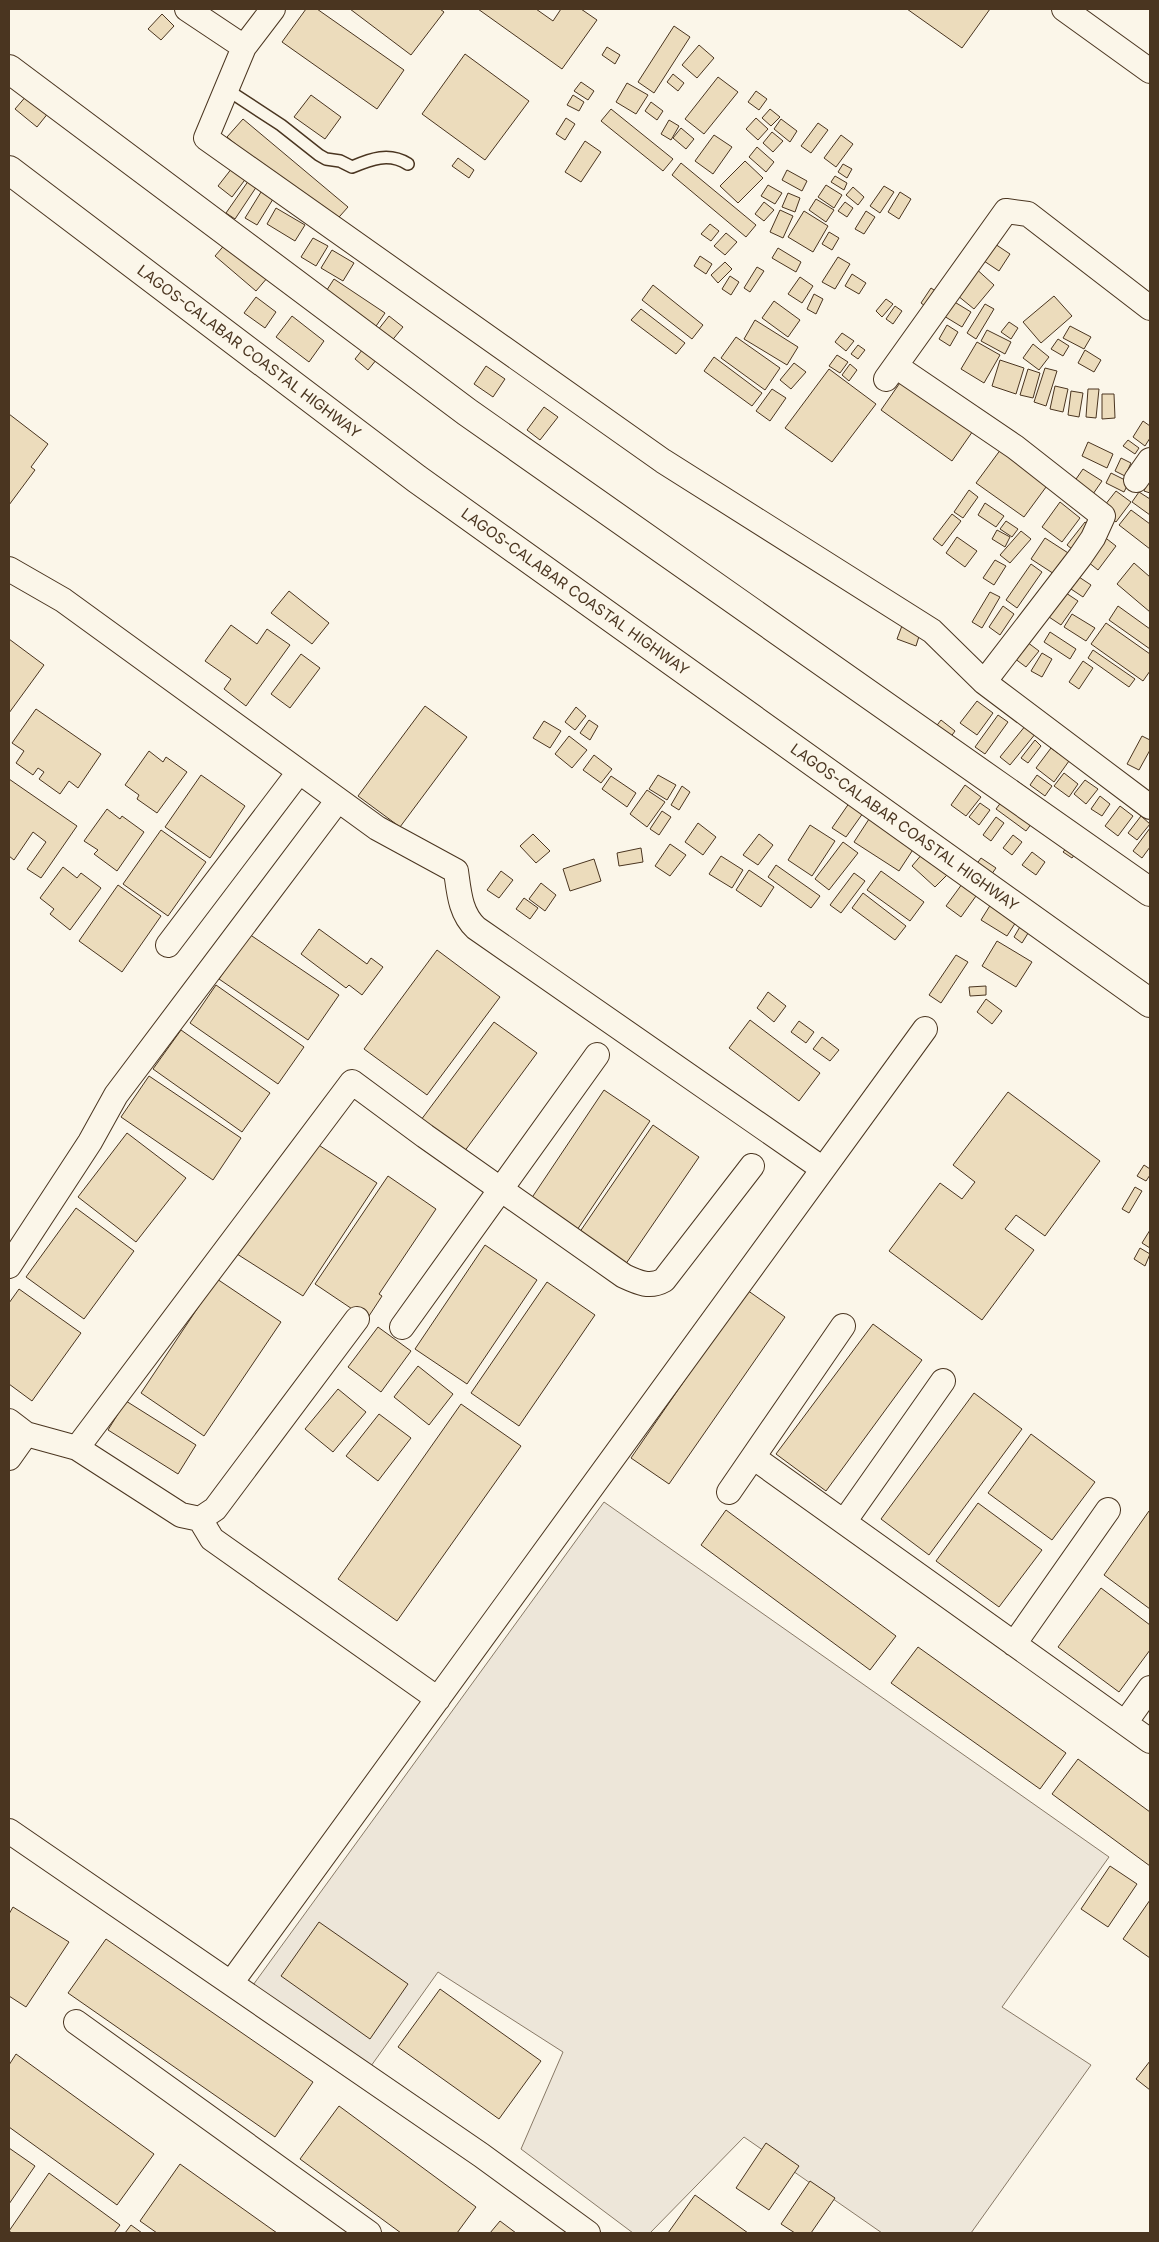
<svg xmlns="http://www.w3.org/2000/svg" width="1159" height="2242" font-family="Inter,sans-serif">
  <rect width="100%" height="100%" fill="#fbf6e9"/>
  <path fill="#ede6d9" stroke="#887966" d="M 604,1502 L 1109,1857 L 1002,2007 L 1091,2065 L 971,2233 L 882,2233 L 744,2137 L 650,2233 L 633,2233 L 521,2149 L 563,2052 L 438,1972 L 371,2066 L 248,1992 Z"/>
  <path fill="#ecdcbc" stroke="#4a3520" d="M 306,9 L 317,9 L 404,70 L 377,109 L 282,42 Z
    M 350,9 L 440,9 L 444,12 L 411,55 Z
    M 478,9 L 536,9 L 553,21 L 561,9 L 581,9 L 597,20 L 562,69 Z
    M 907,9 L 990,9 L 962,48 Z
    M 162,14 L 174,26 L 161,40 L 148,29 Z
    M 674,26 L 690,37 L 654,93 L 638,82 Z
    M 699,45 L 714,58 L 697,78 L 682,65 Z
    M 607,47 L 620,55 L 615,64 L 602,55 Z
    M 465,54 L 529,101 L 485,160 L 422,114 Z
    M 673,74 L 684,83 L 678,91 L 667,82 Z
    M 718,77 L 738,92 L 704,134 L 685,119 Z
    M 581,82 L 594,91 L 588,100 L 574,91 Z
    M 627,83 L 648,95 L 636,114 L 616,102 Z
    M 756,91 L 767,99 L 759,110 L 748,102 Z
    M 28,94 L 49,112 L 37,127 L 15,109 Z
    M 311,95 L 341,117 L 325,139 L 294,117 Z
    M 573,95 L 584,102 L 579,111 L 567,105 Z
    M 651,102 L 663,111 L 657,120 L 645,111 Z
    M 611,109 L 673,159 L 663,171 L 601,121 Z
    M 770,109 L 780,117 L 771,126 L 762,118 Z
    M 566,118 L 575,124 L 565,140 L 556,134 Z
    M 756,118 L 768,129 L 758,140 L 746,129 Z
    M 243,119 L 348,207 L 332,225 L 227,137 Z
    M 781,119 L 797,131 L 790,142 L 774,129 Z
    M 669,120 L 679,126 L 671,140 L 661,134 Z
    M 818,123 L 828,130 L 811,153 L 801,146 Z
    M 681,128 L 694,139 L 686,149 L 673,138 Z
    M 772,132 L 783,141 L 773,152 L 763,143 Z
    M 714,135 L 732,147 L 713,174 L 695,161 Z
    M 841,135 L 853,144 L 836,167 L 824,158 Z
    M 585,141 L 601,152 L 581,182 L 565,172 Z
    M 757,147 L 774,162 L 766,172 L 749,157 Z
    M 458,158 L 474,170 L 469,178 L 452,166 Z
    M 745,161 L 763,178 L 738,203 L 720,186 Z
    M 236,163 L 250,173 L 232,197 L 218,186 Z
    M 681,163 L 756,225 L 746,237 L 672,175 Z
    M 843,164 L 852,169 L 847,178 L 838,172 Z
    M 787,170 L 807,181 L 802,191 L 782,180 Z
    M 835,176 L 847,183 L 844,190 L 831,182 Z
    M 249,180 L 257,186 L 235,219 L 226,213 Z
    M 266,184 L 278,191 L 257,225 L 245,218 Z
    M 768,185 L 782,193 L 775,204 L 761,196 Z
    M 826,185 L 842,195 L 834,208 L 818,197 Z
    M 884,186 L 894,192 L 880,213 L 870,206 Z
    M 853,187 L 864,197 L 858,205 L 846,195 Z
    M 900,192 L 911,199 L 899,219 L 888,212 Z
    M 788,193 L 800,198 L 795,212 L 782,207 Z
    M 816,199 L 834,210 L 826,222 L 809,210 Z
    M 764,202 L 774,210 L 764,221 L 755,214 Z
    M 845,202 L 853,208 L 847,217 L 838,211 Z
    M 276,208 L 305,225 L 295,241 L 267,224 Z
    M 780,210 L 793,216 L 783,238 L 770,232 Z
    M 804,211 L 828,226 L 813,252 L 788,237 Z
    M 866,211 L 875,217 L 864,234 L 855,229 Z
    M 710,224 L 719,231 L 711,241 L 701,234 Z
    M 829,232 L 839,238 L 832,250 L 822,244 Z
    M 726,233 L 737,242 L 725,255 L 714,246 Z
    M 313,238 L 328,246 L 316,266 L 301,257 Z
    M 227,242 L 268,277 L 256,291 L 215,256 Z
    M 992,242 L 1010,254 L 999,271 L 981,259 Z
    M 778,248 L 801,262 L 796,272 L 772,258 Z
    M 332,250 L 354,263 L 343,281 L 321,268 Z
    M 700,256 L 712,264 L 706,274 L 694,266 Z
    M 838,257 L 850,264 L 835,289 L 822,282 Z
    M 725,262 L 732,269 L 718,283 L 711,275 Z
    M 973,266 L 994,285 L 974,309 L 952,291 Z
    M 757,267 L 764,271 L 750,292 L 744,288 Z
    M 852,274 L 866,283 L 859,294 L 845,286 Z
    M 730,276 L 739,282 L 731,295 L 722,289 Z
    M 800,277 L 813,286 L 802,303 L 788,294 Z
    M 334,279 L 385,313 L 372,332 L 321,299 Z
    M 653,285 L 703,325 L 692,339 L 642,300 Z
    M 931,288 L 943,296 L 933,312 L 921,303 Z
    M 814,294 L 823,299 L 816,314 L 807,309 Z
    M 1054,296 L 1072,316 L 1041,343 L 1023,322 Z
    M 256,297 L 276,312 L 265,328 L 244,313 Z
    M 948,298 L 971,312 L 962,327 L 939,313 Z
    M 886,299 L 893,304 L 882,317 L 876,311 Z
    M 774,301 L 800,320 L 788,337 L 762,318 Z
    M 985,304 L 994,309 L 976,339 L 967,333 Z
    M 895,306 L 902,311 L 893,324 L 886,319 Z
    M 641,309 L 685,343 L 676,354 L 631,320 Z
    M 292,316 L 324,341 L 309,362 L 276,337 Z
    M 389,316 L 403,327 L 368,370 L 355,359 Z
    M 755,320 L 798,347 L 787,365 L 744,339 Z
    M 1009,322 L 1018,328 L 1011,339 L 1001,332 Z
    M 947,325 L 958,332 L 950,346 L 939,339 Z
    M 1070,326 L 1091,337 L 1084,349 L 1063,338 Z
    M 987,330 L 1011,342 L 1005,354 L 981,341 Z
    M 842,333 L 854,341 L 846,351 L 835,342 Z
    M 736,337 L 780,368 L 765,390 L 721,358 Z
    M 1058,339 L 1069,346 L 1063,356 L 1051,349 Z
    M 977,342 L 1000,355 L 984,383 L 961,369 Z
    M 1033,344 L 1049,357 L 1039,370 L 1023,358 Z
    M 858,345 L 865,350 L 858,359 L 851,354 Z
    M 1085,350 L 1101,360 L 1094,372 L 1078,363 Z
    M 837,355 L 848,362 L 840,373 L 829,366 Z
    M 714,357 L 762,393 L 752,406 L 704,371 Z
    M 1000,360 L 1024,368 L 1016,394 L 992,386 Z
    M 794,363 L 806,372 L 791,389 L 780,380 Z
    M 850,364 L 857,370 L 849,381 L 842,375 Z
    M 486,366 L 505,379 L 493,397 L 474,384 Z
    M 1045,368 L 1057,371 L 1046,406 L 1034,402 Z
    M 829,369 L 876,404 L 832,462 L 785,428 Z
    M 1028,369 L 1040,373 L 1033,398 L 1020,395 Z
    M 904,377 L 975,428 L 952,461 L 881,410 Z
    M 1055,386 L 1068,389 L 1063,412 L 1050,409 Z
    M 772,389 L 786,398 L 770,421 L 756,411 Z
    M 1088,389 L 1099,389 L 1096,418 L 1086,417 Z
    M 1071,391 L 1083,393 L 1079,417 L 1068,415 Z
    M 1102,394 L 1114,394 L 1115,418 L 1102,419 Z
    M 544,407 L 558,417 L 540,440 L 527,430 Z
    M 9,414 L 48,444 L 31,467 L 35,470 L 9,505 Z
    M 1143,421 L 1150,426 L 1150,438 L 1145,446 L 1133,437 Z
    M 1128,440 L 1139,448 L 1135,454 L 1123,446 Z
    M 1088,442 L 1113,454 L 1107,468 L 1082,456 Z
    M 1001,449 L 1049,483 L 1024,517 L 976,483 Z
    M 1121,458 L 1131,463 L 1125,476 L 1115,471 Z
    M 1083,469 L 1102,481 L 1093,494 L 1074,482 Z
    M 1111,473 L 1129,482 L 1124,492 L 1106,483 Z
    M 1150,475 L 1150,493 L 1144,491 Z
    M 969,490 L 978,497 L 963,518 L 954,512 Z
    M 1116,491 L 1131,502 L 1116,522 L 1101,510 Z
    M 1139,492 L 1150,499 L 1150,515 L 1132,502 Z
    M 1060,502 L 1080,518 L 1062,542 L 1042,527 Z
    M 985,503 L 1004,516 L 996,527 L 978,515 Z
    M 1131,510 L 1150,524 L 1150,549 L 1119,525 Z
    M 952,514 L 961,521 L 942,546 L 933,539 Z
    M 1006,521 L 1018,529 L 1012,537 L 1000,529 Z
    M 1085,522 L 1116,546 L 1098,570 L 1067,545 Z
    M 997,530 L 1010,537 L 1005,547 L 992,539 Z
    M 1021,531 L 1031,539 L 1010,563 L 1000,555 Z
    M 957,537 L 977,551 L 965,567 L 946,553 Z
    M 1045,538 L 1079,560 L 1065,581 L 1031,559 Z
    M 995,560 L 1006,566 L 994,585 L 983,578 Z
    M 1134,563 L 1150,577 L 1150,612 L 1117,584 Z
    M 1031,564 L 1042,572 L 1017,608 L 1006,600 Z
    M 1076,575 L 1091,585 L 1083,597 L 1068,587 Z
    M 289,591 L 329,623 L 312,644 L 271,613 Z
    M 990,592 L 1000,597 L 982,628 L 972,622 Z
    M 1066,593 L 1078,601 L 1061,625 L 1049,617 Z
    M 1003,606 L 1014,614 L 1000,635 L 989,627 Z
    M 1118,606 L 1150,629 L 1150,649 L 1109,620 Z
    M 1072,614 L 1095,628 L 1086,641 L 1064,627 Z
    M 903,623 L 921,630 L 916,646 L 897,639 Z
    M 1106,623 L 1150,654 L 1150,671 L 1143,681 L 1091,644 Z
    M 231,625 L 257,644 L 267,629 L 290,645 L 246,706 L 224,689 L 231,679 L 205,661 Z
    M 1050,632 L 1076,649 L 1070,659 L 1044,642 Z
    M 9,639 L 44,665 L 9,713 Z
    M 1027,642 L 1039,651 L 1026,667 L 1014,658 Z
    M 1093,650 L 1135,679 L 1129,687 L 1088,658 Z
    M 1042,653 L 1052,659 L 1042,677 L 1031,671 Z
    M 301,654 L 320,668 L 290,708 L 271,694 Z
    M 1083,661 L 1093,668 L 1079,689 L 1069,682 Z
    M 977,701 L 993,713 L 977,735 L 960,723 Z
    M 425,706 L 467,737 L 400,827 L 358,796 Z
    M 576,707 L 586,716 L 575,730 L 565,722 Z
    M 36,709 L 101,754 L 78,788 L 69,781 L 60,794 L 39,779 L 44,772 L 38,768 L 33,775 L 16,763 L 24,751 L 12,743 Z
    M 998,715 L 1008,722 L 985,754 L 975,747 Z
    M 589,720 L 598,726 L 590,740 L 580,733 Z
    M 941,720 L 955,731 L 937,756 L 922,745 Z
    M 544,721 L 561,731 L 550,748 L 533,738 Z
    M 1026,725 L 1036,733 L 1010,765 L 1000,757 Z
    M 569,736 L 587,750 L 572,768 L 555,754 Z
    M 1142,736 L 1150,740 L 1150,750 L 1139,770 L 1127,764 Z
    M 1035,740 L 1041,746 L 1028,763 L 1021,758 Z
    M 1051,748 L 1069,761 L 1054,782 L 1036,768 Z
    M 149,751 L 163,762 L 166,757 L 187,772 L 157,813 L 137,799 L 139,795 L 125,785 Z
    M 594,755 L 612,769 L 601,783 L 583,770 Z
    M 1064,773 L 1078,784 L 1069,797 L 1054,786 Z
    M 201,775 L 245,806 L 210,858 L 165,827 Z
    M 658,775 L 676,785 L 667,800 L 649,789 Z
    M 1037,775 L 1052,786 L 1045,796 L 1030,785 Z
    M 611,776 L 636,793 L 627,807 L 602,789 Z
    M 9,779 L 77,826 L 41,878 L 27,869 L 46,842 L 33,832 L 14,860 L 9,856 Z
    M 1085,780 L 1098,789 L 1086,804 L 1074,794 Z
    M 1017,781 L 1061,813 L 1035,819 L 1026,831 L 996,809 Z
    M 965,785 L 981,797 L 966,816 L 951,805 Z
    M 682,786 L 690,792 L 679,810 L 671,805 Z
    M 647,790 L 665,802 L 647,827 L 630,814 Z
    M 854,796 L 868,806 L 846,837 L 832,828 Z
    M 1100,796 L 1110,804 L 1102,816 L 1091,809 Z
    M 980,803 L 990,810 L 979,825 L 969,817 Z
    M 1120,806 L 1133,816 L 1118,836 L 1105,826 Z
    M 107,809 L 120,819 L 122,816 L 144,832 L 117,871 L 94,854 L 98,850 L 84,841 Z
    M 662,811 L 671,817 L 659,835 L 650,829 Z
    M 871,816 L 916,845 L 899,871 L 854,842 Z
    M 1141,816 L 1150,824 L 1137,840 L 1128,833 Z
    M 996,817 L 1004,823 L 991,841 L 983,835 Z
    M 698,823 L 716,837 L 703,855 L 685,842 Z
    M 810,825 L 835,841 L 812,876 L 788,860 Z
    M 1150,828 L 1150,847 L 1142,858 L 1133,851 Z
    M 161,830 L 206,862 L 168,916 L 123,884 Z
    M 533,834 L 550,851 L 536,863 L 520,846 Z
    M 759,834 L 773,845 L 758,865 L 743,855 Z
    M 1013,835 L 1022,842 L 1012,855 L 1003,848 Z
    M 843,842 L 858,853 L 829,890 L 815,879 Z
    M 670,844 L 686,855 L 670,876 L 655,866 Z
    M 1070,844 L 1078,850 L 1072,858 L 1063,852 Z
    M 641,848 L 643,862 L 619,866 L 617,853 Z
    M 1032,852 L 1045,862 L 1036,875 L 1022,865 Z
    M 923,853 L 947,875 L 935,887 L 912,866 Z
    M 721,856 L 743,870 L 732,888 L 709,874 Z
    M 981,858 L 996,868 L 961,917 L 946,906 Z
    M 594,859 L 601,881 L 570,891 L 563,869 Z
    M 776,865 L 820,896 L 811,908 L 768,877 Z
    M 63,867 L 77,878 L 81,873 L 101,888 L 70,930 L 50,914 L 54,909 L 40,898 Z
    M 749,870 L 774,887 L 761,907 L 736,890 Z
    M 501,871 L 513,880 L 499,898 L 487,890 Z
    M 881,871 L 924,902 L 910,921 L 867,890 Z
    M 854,873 L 865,881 L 841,913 L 830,905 Z
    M 541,883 L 556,895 L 545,911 L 529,899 Z
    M 1004,883 L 1030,900 L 1007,936 L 981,920 Z
    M 118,885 L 161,916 L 122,972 L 79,941 Z
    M 863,893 L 906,926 L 895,940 L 852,908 Z
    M 524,898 L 538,908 L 530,919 L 516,909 Z
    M 1021,925 L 1030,930 L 1022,943 L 1014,937 Z
    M 319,929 L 367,964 L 371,958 L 383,967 L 362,995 L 349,985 L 346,988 L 301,954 Z
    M 249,934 L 339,995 L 308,1040 L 219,979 Z
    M 997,941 L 1032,962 L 1016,987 L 982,966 Z
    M 437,950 L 500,997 L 427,1095 L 364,1049 Z
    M 956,955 L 968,962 L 941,1003 L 929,995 Z
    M 216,985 L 304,1047 L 278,1084 L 190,1023 Z
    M 986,986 L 986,995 L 970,996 L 969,987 Z
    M 768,992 L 786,1006 L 774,1022 L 757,1008 Z
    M 986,999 L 1002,1011 L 992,1024 L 977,1012 Z
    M 750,1020 L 820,1073 L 799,1101 L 729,1048 Z
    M 799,1021 L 814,1032 L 806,1043 L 791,1032 Z
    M 494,1022 L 537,1053 L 464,1152 L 421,1120 Z
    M 181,1030 L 270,1093 L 242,1132 L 153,1069 Z
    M 822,1037 L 839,1050 L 830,1061 L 813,1049 Z
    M 149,1076 L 241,1138 L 213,1180 L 121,1117 Z
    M 604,1090 L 650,1121 L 575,1233 L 529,1202 Z
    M 1008,1092 L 1100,1161 L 1045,1236 L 1016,1215 L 1005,1229 L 1034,1250 L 982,1320 L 889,1251 L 940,1183 L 962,1199 L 975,1182 L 953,1165 Z
    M 653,1125 L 699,1157 L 623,1268 L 577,1236 Z
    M 127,1133 L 186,1178 L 136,1242 L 78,1197 Z
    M 311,1140 L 377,1183 L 303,1296 L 237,1254 Z
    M 1144,1165 L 1150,1169 L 1150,1175 L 1146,1181 L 1137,1176 Z
    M 388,1176 L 436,1209 L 379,1294 L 382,1296 L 367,1319 L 315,1284 Z
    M 1135,1187 L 1142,1191 L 1129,1213 L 1122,1209 Z
    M 76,1208 L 134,1251 L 84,1319 L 26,1277 Z
    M 1150,1230 L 1150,1248 L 1142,1243 Z
    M 485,1245 L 537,1280 L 467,1384 L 415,1349 Z
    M 1140,1248 L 1150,1254 L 1145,1266 L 1134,1259 Z
    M 217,1279 L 281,1322 L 204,1436 L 141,1393 Z
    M 547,1282 L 595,1315 L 519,1426 L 471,1393 Z
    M 19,1289 L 81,1333 L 32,1401 L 9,1384 L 9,1303 Z
    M 747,1290 L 785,1317 L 669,1484 L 631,1458 Z
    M 873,1324 L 922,1360 L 826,1491 L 776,1454 Z
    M 378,1327 L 411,1351 L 381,1392 L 348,1367 Z
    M 418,1366 L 453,1394 L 429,1425 L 394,1397 Z
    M 338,1389 L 366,1412 L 333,1452 L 305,1429 Z
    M 974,1393 L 1022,1429 L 929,1555 L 881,1519 Z
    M 126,1401 L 196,1445 L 178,1474 L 108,1430 Z
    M 461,1404 L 521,1446 L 397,1621 L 338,1579 Z
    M 379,1414 L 411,1438 L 378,1481 L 346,1456 Z
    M 1031,1434 L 1095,1482 L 1052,1540 L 988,1493 Z
    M 978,1503 L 1042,1550 L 999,1607 L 936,1561 Z
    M 726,1510 L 896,1636 L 870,1670 L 701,1545 Z
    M 1149,1511 L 1150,1512 L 1150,1609 L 1104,1575 Z
    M 1101,1588 L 1150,1625 L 1150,1650 L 1119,1692 L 1058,1647 Z
    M 918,1647 L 1066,1753 L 1040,1789 L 891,1683 Z
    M 1078,1759 L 1150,1812 L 1150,1866 L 1052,1794 Z
    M 1110,1866 L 1137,1884 L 1108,1927 L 1081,1909 Z
    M 1150,1900 L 1150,1958 L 1123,1939 Z
    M 13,1907 L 69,1942 L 26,2007 L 9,1996 L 9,1914 Z
    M 319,1922 L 408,1984 L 370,2039 L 281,1976 Z
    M 106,1939 L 313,2082 L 275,2137 L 68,1993 Z
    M 440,1989 L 541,2061 L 499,2119 L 398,2047 Z
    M 16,2054 L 154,2154 L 117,2205 L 9,2127 L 9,2065 Z
    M 1150,2061 L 1150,2090 L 1136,2079 Z
    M 339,2106 L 476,2207 L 457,2233 L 401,2233 L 300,2159 Z
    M 766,2143 L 799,2166 L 769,2210 L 736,2188 Z
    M 9,2148 L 35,2166 L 9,2204 Z
    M 180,2164 L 277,2233 L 157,2233 L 140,2221 Z
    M 49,2173 L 120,2225 L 114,2233 L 12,2233 L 9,2231 Z
    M 810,2181 L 835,2198 L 811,2233 L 795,2233 L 781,2224 Z
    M 695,2195 L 748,2233 L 668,2233 Z
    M 500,2221 L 516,2233 L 490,2233 Z
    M 131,2225 L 142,2233 L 125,2233 Z"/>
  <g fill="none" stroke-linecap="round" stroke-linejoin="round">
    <g stroke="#4a3520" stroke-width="14">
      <path id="service" d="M 226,89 L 281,125 L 319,155 L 326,159 L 340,161 L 352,167 C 371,159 389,152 408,164"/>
    </g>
    <g stroke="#4a3520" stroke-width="26">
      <path id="minor" d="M 187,9 L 244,47 L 273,9
        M 1064,9 L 1150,71
        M 244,47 L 206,138 L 663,461 L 932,631 L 984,682 L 1150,807
        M 906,373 L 1015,447 L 1103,516 L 1093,538 L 1080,557 L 984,682
        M 886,379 L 1006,211 L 1028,214 L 1150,308
        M 1136,480 L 1150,460
        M 9,569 L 63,600 L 377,828 L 456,871 C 459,892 460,913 476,928 L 823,1169
        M 168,945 L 299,772
        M 9,1266 L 90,1142 L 116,1095 L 338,800
        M 402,1327 L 597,1055
        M 9,1421 L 26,1434
        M 77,1448 L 181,1515 L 200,1519 L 215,1509 L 357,1319
        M 753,1457 L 1150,1741
        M 9,1458 L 26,1434 L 77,1448 L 352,1082 L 425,1136 L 624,1276 C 639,1283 650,1288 664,1280 L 752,1166
        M 729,1492 L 843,1326
        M 200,1519 L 212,1539 L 438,1699
        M 844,1522 L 943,1381
        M 1014,1644 L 1108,1510
        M 1125,1723 L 1150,1688
        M 9,1831 L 481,2155 L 588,2233
        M 231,1983 L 925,1029
        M 76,2022 L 369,2233"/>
    </g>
    <g stroke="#4a3520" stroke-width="30">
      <g id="trunk">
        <path d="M 9,69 L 467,412 L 1150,892"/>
        <path id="s1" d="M 9,170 L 417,479 L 1150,1003"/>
      </g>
    </g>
    <use href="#service" stroke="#fbf6e9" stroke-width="11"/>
    <use href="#minor" stroke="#fbf6e9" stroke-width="24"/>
    <use href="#trunk" stroke="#fbf6e9" stroke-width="28"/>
  </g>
  <g text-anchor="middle" stroke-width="4" stroke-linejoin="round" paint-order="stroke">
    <g font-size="15" fill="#4a3520" stroke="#fbf6e9">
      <text dy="5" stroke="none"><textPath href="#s1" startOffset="301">LAGOS-CALABAR COASTAL HIGHWAY</textPath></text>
      <text dy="5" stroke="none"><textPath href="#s1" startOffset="706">LAGOS-CALABAR COASTAL HIGHWAY</textPath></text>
      <text dy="5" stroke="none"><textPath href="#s1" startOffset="1111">LAGOS-CALABAR COASTAL HIGHWAY</textPath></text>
    </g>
  </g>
  <rect width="1159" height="2242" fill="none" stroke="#4a3520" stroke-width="20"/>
</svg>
